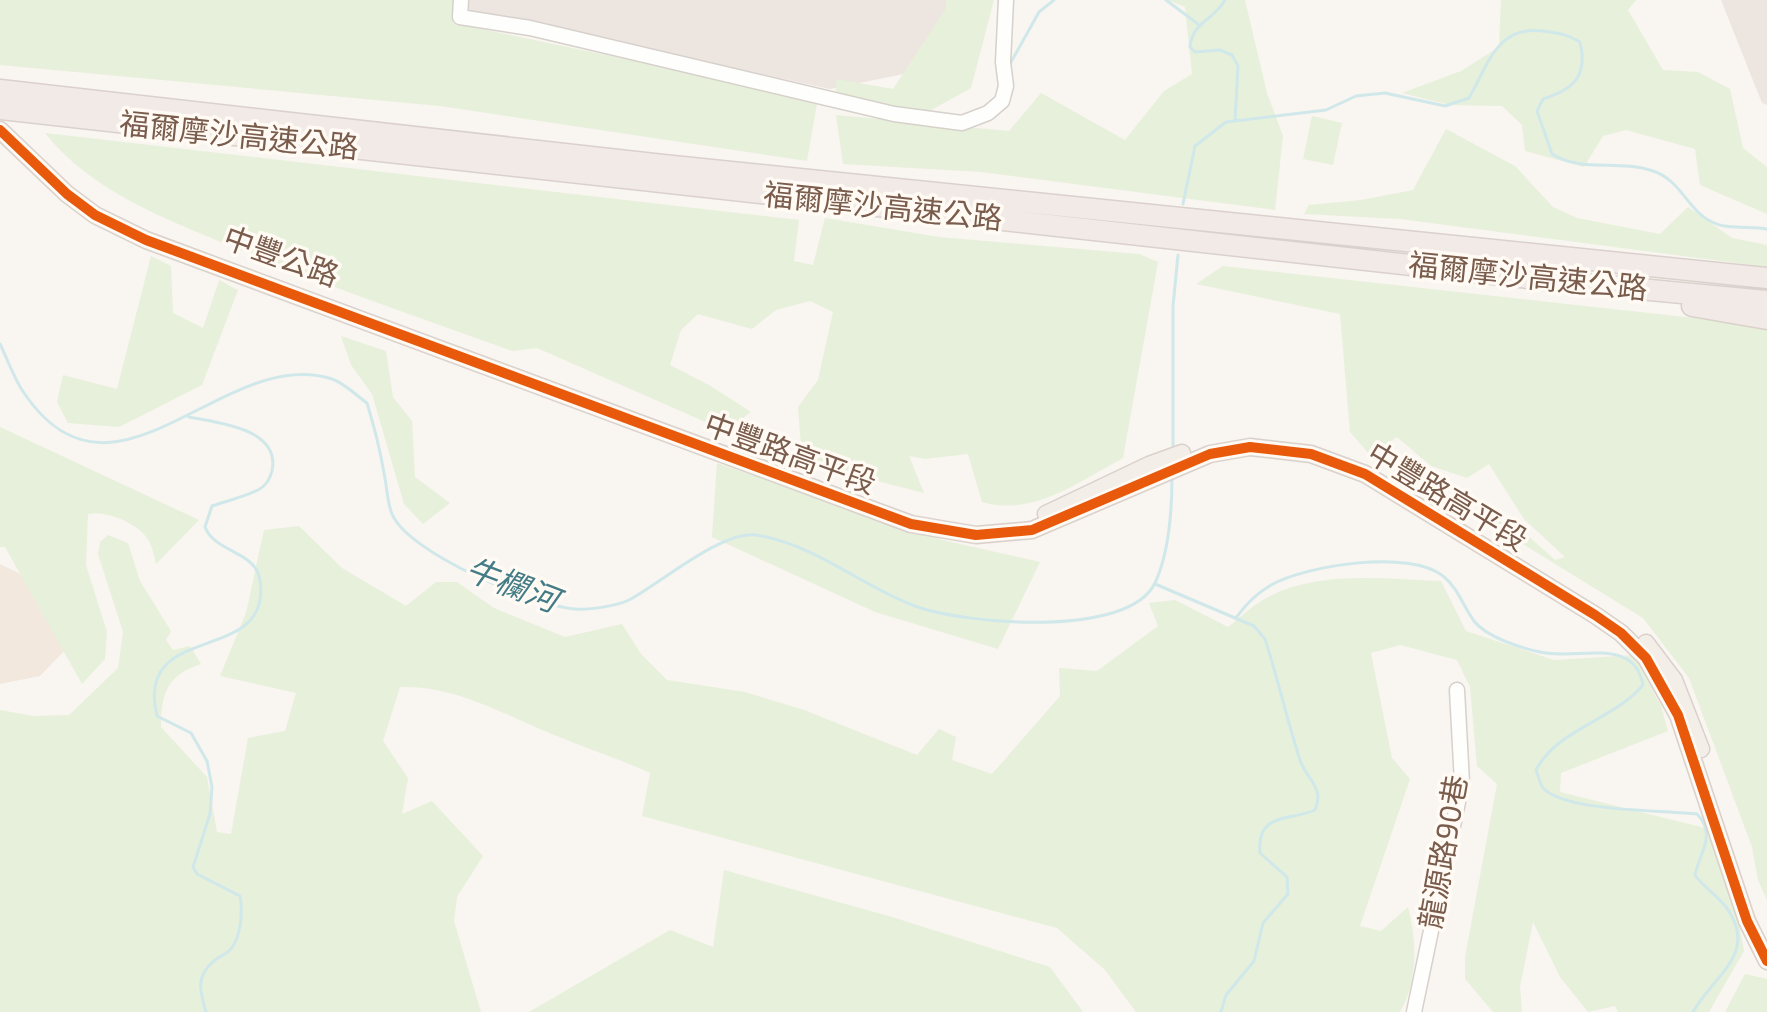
<svg xmlns="http://www.w3.org/2000/svg" width="1767" height="1012" font-family="'Exo 2','Noto Sans TC',sans-serif">
  <rect width="100%" height="100%" fill="#f9f5f0"/>
  <path fill="#f2e8de" d="M 0,564 L 37,582 L 68,647 L 40,676 L 0,684 Z"/>
  <path fill="#ede5e0" d="M 469,0 L 950,0 L 918,71 L 830,89 L 469,11 Z
    M 1721,0 L 1767,0 L 1767,105 L 1762,103 Z"/>
  <path fill="#e7f0db" d="M 0,0 L 453,0 L 453,23 L 796,95 L 817,103 L 807,161 L 440,106 L 0,65 Z
    M 946,0 L 994,0 L 971,88 L 926,113 L 836,97 L 836,79 L 893,89 L 946,8 Z
    M 1168,0 L 1245,0 L 1267,93 L 1283,136 L 1275,210 L 981,172 L 843,164 L 836,115 L 1009,131 L 1041,93 L 1125,140 L 1164,91 L 1192,74 L 1185,7 Z
    M 1501,0 L 1636,0 L 1628,10 L 1663,70 L 1698,72 L 1730,89 L 1743,148 L 1767,167 L 1767,214 L 1700,185 L 1695,149 L 1626,130 L 1603,136 L 1584,167 L 1525,151 L 1522,125 L 1502,106 L 1450,105 L 1402,93 L 1461,71 L 1499,47 Z
    M 1312,116 L 1342,123 L 1333,165 L 1303,159 Z
    M 1446,129 L 1515,166 L 1553,207 L 1577,218 L 1660,234 L 1688,207 L 1732,238 L 1767,245 L 1767,267 L 1400,219 L 1304,214 L 1309,205 L 1361,200 L 1413,190 Z
    M 45,133 L 799,220 L 794,261 L 813,265 L 825,218 L 939,237 L 1139,254 L 1158,262 L 1123,458 C 1080,481 1033,517 982,502 L 968,454 L 925,459 L 909,456 L 924,493 L 811,464 L 801,446 L 798,407 L 818,380 L 833,312 L 810,301 L 776,310 L 752,329 L 698,314 L 681,330 L 670,365 L 709,385 L 751,412 L 726,431 L 537,348 L 512,351 C 418,317 323,285 231,246 C 165,219 91,191 45,133 Z
    M 151,256 L 171,266 L 173,313 L 203,328 L 219,280 L 238,290 L 202,385 L 119,427 L 68,423 L 57,402 L 63,375 L 117,389 Z
    M 1223,266 L 1767,326 L 1767,900 L 1758,880 L 1752,847 L 1689,678 L 1643,618 L 1479,517 L 1480,513 L 1523,531 L 1555,560 L 1565,557 L 1524,519 L 1489,464 L 1467,478 L 1431,466 L 1397,437 L 1370,455 L 1350,432 L 1340,314 L 1196,284 Z
    M 341,336 L 386,351 L 393,397 L 412,421 L 415,477 L 450,503 L 423,524 L 404,504 L 372,394 L 351,365 Z
    M 0,427 L 199,520 L 156,564 C 154,556 152,545 147,538 C 137,523 105,510 88,514 L 86,565 L 107,632 L 105,659 L 82,684 L 5,547 L 0,547 Z
    M 717,463 L 942,540 L 1040,562 L 998,649 L 875,612 L 712,537 Z
    M 299,526 L 342,568 L 406,606 L 436,582 L 457,582 L 494,608 L 565,637 L 622,624 L 641,654 L 667,680 L 745,692 L 804,710 L 917,755 L 939,729 L 956,737 L 952,760 L 992,774 L 1060,696 L 1059,668 L 1097,671 L 1158,626 L 1149,603 L 1175,600 L 1228,627 C 1241,617 1254,604 1268,597 C 1320,570 1385,579 1441,581 L 1466,631 L 1554,660 L 1634,655 L 1661,706 L 1668,731 L 1561,773 L 1560,792 L 1709,829 L 1738,918 L 1744,951 L 1709,1012 L 1618,1012 L 1615,1006 L 1588,1012 L 1560,977 L 1533,922 L 1520,987 L 1522,1012 L 1493,1012 L 1465,979 L 1465,957 L 1497,784 L 1477,766 L 1470,687 L 1457,660 L 1400,645 L 1371,653 L 1392,758 L 1410,779 L 1360,926 L 1381,931 L 1408,907 C 1417,941 1418,981 1400,1012 L 1136,1012 L 1105,970 L 1057,928 L 642,816 L 650,773 C 618,758 584,748 552,734 C 503,714 455,685 400,687 L 383,741 L 408,778 L 402,814 L 432,801 L 483,856 L 457,897 L 454,921 L 481,1012 L 0,1012 L 0,710 L 33,716 L 69,715 L 118,668 L 123,632 L 98,554 L 100,542 L 108,535 L 128,543 L 140,581 L 171,631 L 166,640 L 173,650 L 190,646 L 201,664 C 167,675 161,694 161,727 L 207,777 L 217,832 L 231,834 L 248,738 L 285,731 L 296,693 L 220,676 L 246,613 L 264,530 Z
    M 724,870 L 892,917 L 1050,967 L 1083,1012 L 529,1012 L 670,930 L 713,947 Z
    M 1745,974 L 1767,979 L 1767,1012 L 1725,1012 Z"/>
  <g fill="none" stroke-linecap="round" stroke-linejoin="round">
    <path stroke="#d0e8ea" stroke-width="3" d="M 1166,0 L 1198,24
      M 1225,0 C 1215,19 1192,22 1190,47 L 1195,52 L 1220,50 L 1232,55 L 1238,66 L 1235,121
      M 1010,64 L 1039,12 L 1054,0
      M 1183,204 L 1195,146 L 1226,122 L 1326,110 L 1356,96 L 1385,93 L 1445,106 L 1469,98 C 1488,65 1497,25 1543,31 C 1558,33 1567,34 1580,42 C 1588,75 1575,89 1543,99 L 1537,111 L 1552,154 C 1582,173 1619,159 1653,171 C 1681,180 1688,211 1712,222 C 1727,230 1750,226 1767,229
      M 0,344 C 8,360 14,379 24,393 C 115,527 223,344 332,379 C 344,383 356,395 367,403 C 374,426 380,449 384,473 C 387,486 387,502 392,514 C 408,553 534,606 575,609 C 589,610 617,606 629,600 C 658,585 722,530 756,535 C 817,545 859,585 915,606 C 963,624 1128,639 1155,583 C 1169,553 1172,509 1172,476
      M 189,417 C 217,423 281,428 272,471 C 270,479 266,486 258,490 C 244,497 227,501 212,506 L 205,527 C 215,553 256,551 260,580 C 273,667 133,619 157,716 L 191,733 L 207,761 L 212,787 L 210,814 L 193,867 L 197,874 L 240,896 C 243,911 241,938 230,950 C 225,955 218,957 214,961 C 195,976 200,992 206,1012
      M 1173,449 L 1173,306 L 1178,255
      M 1155,584 L 1254,626 L 1265,639 C 1278,679 1287,720 1300,760 C 1306,779 1325,787 1315,810 C 1292,821 1256,811 1260,853 L 1287,877 L 1288,894 L 1263,923 L 1254,961 L 1226,995 L 1221,1012
      M 1236,618 C 1247,603 1256,594 1271,585 C 1307,565 1410,549 1443,576 C 1458,588 1463,606 1474,621 C 1486,637 1521,648 1540,652 C 1576,661 1634,635 1643,685 C 1614,720 1557,729 1536,770 C 1538,775 1540,784 1543,788 C 1565,812 1663,810 1697,814 C 1717,835 1700,851 1695,875 C 1704,888 1717,895 1726,907 C 1760,953 1713,976 1693,1012"/>
    <g stroke="#d7d1cb" stroke-width="17">
      <path id="minor" d="M 461,0 L 460,17 L 530,28 L 894,114 L 962,123 L 988,113 L 1002,101 L 1006,86 L 1003,62 L 1006,0
        M 1414,1012 L 1462,783 L 1457,690"/>
    </g>
    <g stroke="#dad1cc" stroke-width="19">
      <path id="major" d="M 0,130 L 67,194 L 95,215 L 146,240 L 911,524 L 976,535 L 1032,530 L 1210,454 L 1250,447 L 1311,454 L 1365,474 L 1595,615 L 1621,633 L 1646,658 L 1678,715 L 1747,921 L 1767,961
        M 1046,514 L 1149,465 L 1182,453
        M 1646,643 L 1674,680 L 1701,749"/>
    </g>
    <g stroke="#dad1cc" stroke-width="23">
      <path id="highway" d="M 0,90 L 663,165 L 1767,278
        M 0,109 L 1555,281 L 1767,301
        M 1692,306 L 1767,319"/>
    </g>
    <use href="#minor" stroke="#fefefd" stroke-width="14"/>
    <use href="#major" stroke="#f3eee8" stroke-width="16"/>
    <use href="#highway" stroke="#f2eae7" stroke-width="20"/>
    <g stroke="#fffaf3" stroke-width="15">
      <path id="cycleway" d="M 0,130 L 67,194 L 95,215 L 146,240 L 911,524 L 976,535 L 1032,530 L 1210,454 L 1250,447 L 1311,454 L 1365,474 L 1595,615 L 1621,633 L 1646,658 L 1678,715 L 1747,921 L 1767,961"/>
    </g>
    <use href="#cycleway" stroke="#e8590c" stroke-width="10"/>
  </g>
  <g text-anchor="middle" stroke-width="7" stroke-linejoin="round" paint-order="stroke">
    <g font-size="30" fill="#7a5c4d" stroke="#fffaf3">
      <text transform="translate(239 136) rotate(6)" y="10">福爾摩沙高速公路</text>
      <text transform="translate(883 207) rotate(6)" y="10">福爾摩沙高速公路</text>
      <text transform="translate(281 257) rotate(20)" y="10">中豐公路</text>
      <text transform="translate(1528 277) rotate(6)" y="10">福爾摩沙高速公路</text>
      <text transform="translate(790 454) rotate(20)" y="10">中豐路高平段</text>
      <text transform="translate(1447 497) rotate(31)" y="10">中豐路高平段</text>
      <text transform="translate(1444 852) rotate(-80)" y="10">龍源路90巷</text>
    </g>
    <g font-size="32" font-style="italic" fill="#437c86" stroke="#fffaf3">
      <text transform="translate(512 585) rotate(21)" y="11">牛欄河</text>
    </g>
  </g>
</svg>
